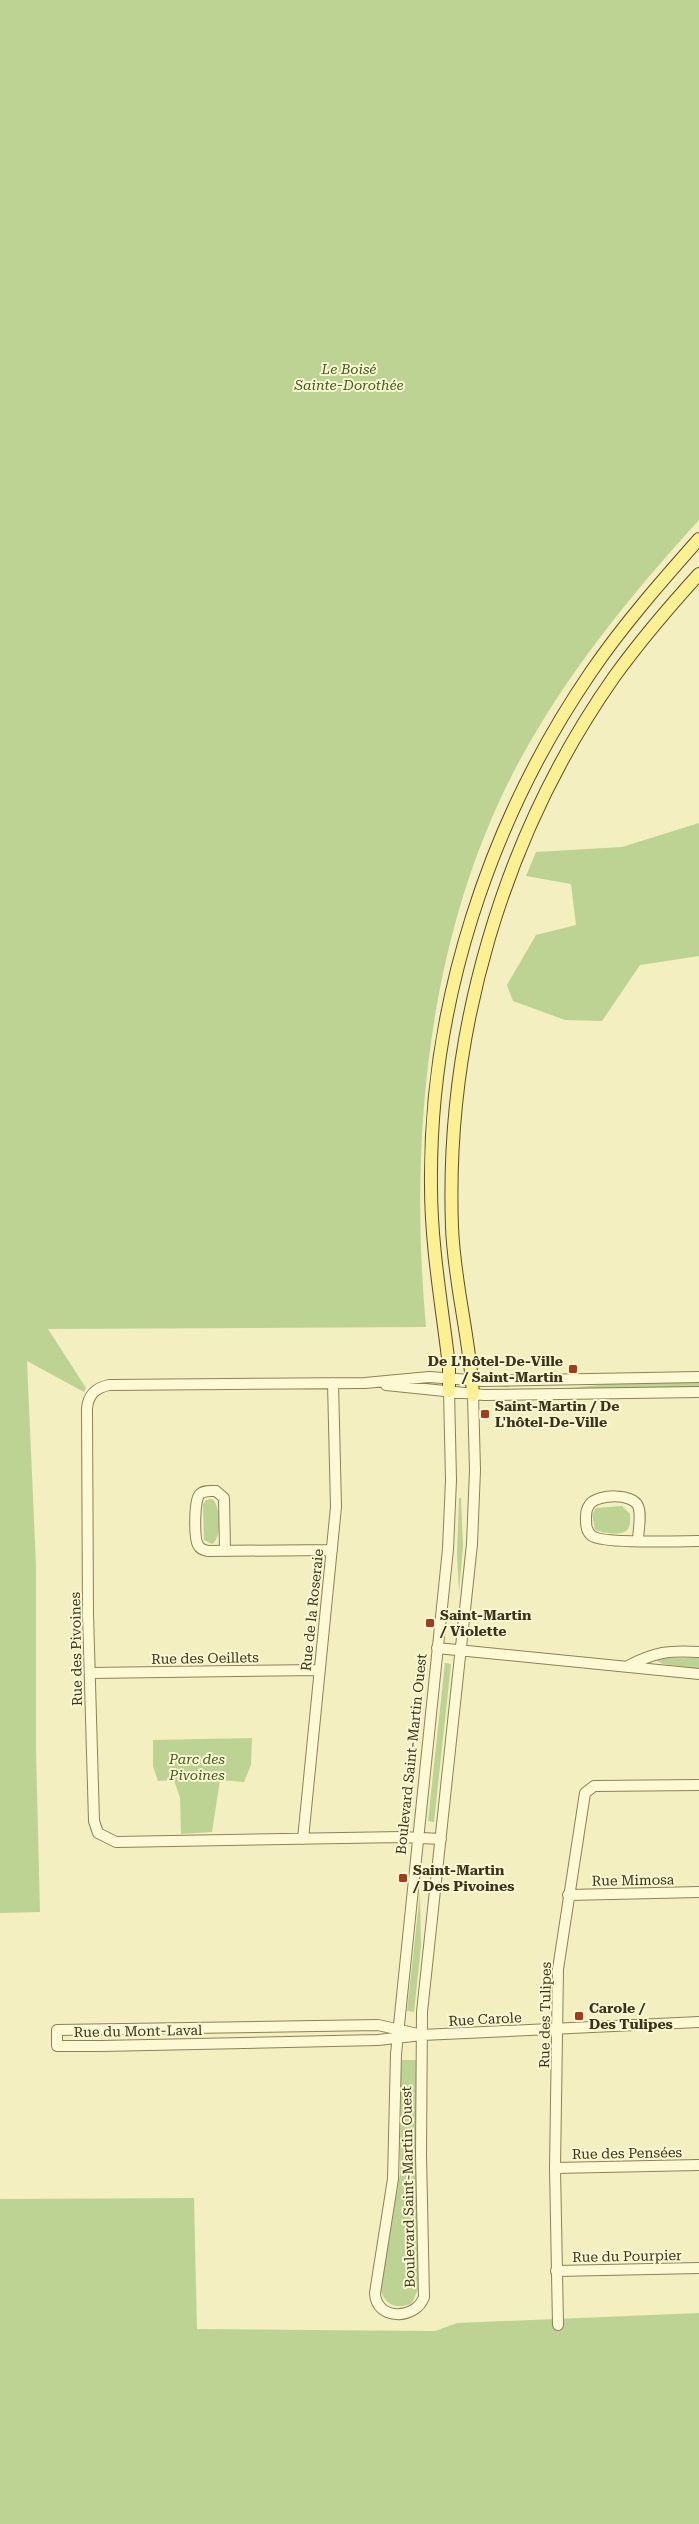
<svg xmlns="http://www.w3.org/2000/svg" width="699" height="2524" font-family="'Roboto Serif',serif">
  <rect width="100%" height="100%" fill="#f3efc0"/>
  <path fill="#bdd393" d="M 0,0 L 699,0 L 699,520 C 636,589 577,661 530,742 C 429,916 408,1131 426,1327 L 48,1329 L 86,1388 L 84,1392 L 27,1361 L 36,1565 L 36,1751 L 40,1912 L 0,1913 Z
    M 699,823 L 699,956 L 640,965 L 602,1021 L 565,1020 L 513,1001 L 507,985 L 536,935 L 576,925 L 571,884 L 526,876 L 536,852 L 622,847 Z
    M 628,1382 L 699,1382 L 699,1388 L 570,1390 L 570,1388 Z
    M 459,1498 L 461,1498 L 463,1547 L 459,1592 L 457,1554 Z
    M 212,1499 C 221,1505 222,1539 212,1544 L 204,1540 L 203,1504 L 206,1500 Z
    M 622,1506 L 630,1514 C 630,1519 631,1526 627,1530 C 622,1536 602,1533 595,1530 L 592,1514 L 596,1508 Z
    M 660,1658 L 699,1658 L 699,1669 L 663,1664 L 657,1661 Z
    M 445,1663 L 451,1664 L 434,1822 L 428,1821 Z
    M 252,1738 L 251,1765 L 244,1782 L 220,1780 L 212,1832 L 181,1834 L 180,1798 L 174,1780 L 158,1781 L 153,1766 L 153,1740 Z
    M 420,1893 L 421,1946 L 414,2012 L 407,2011 Z
    M 401,2060 L 416,2060 L 418,2289 L 412,2303 C 398,2311 382,2304 381,2288 L 400,2174 Z
    M 194,2198 L 197,2329 L 435,2331 L 457,2323 L 699,2313 L 699,2524 L 0,2524 L 0,2199 Z"/>
  <g fill="none" stroke-linecap="round" stroke-linejoin="round">
    <g stroke="#8f8156" stroke-width="12">
      <path id="minor" d="M 386,1385 L 484,1395 L 699,1392
        M 449,1391 L 451,1480 L 448,1549 L 396,2054 L 393,2179 L 375,2293 C 376,2321 416,2320 424,2297 L 421,2155 L 422,2012 L 472,1544 L 475,1470 L 473,1395
        M 638,1541 C 638,1531 642,1515 638,1506 C 633,1493 598,1494 590,1504 C 586,1509 586,1513 586,1519 C 586,1525 586,1531 592,1536 C 603,1544 681,1541 699,1541
        M 225,1550 L 224,1498 L 216,1491 C 211,1491 204,1490 200,1494 C 194,1498 194,1538 198,1545 C 200,1549 203,1550 208,1551 L 332,1550
        M 437,1648 L 699,1674
        M 628,1666 C 655,1652 669,1650 699,1652
        M 90,1673 L 320,1670
        M 303,1839 L 336,1507 L 333,1383
        M 441,1839 L 402,1837 L 116,1842 L 98,1833 L 94,1821 L 88,1614 L 87,1409 C 88,1395 95,1388 109,1385 L 365,1383 L 429,1377 L 483,1381 L 699,1377
        M 568,1895 L 699,1892
        M 422,2035 L 378,2025 L 57,2030 L 57,2046 L 101,2046 L 378,2040 L 422,2035 L 699,2022
        M 555,2168 L 699,2165
        M 556,2271 L 699,2268
        M 558,2325 L 555,2168 L 558,1969 L 585,1793 L 594,1786 L 699,1785"/>
    </g>
    <g stroke="#5c4c2b" stroke-width="14">
      <path id="major" d="M 449,1391 L 449,1366 C 442,1306 431,1246 431,1186 C 429,1005 489,821 591,672 C 623,625 661,582 699,539
        M 473,1395 C 470,1338 454,1283 452,1227 C 445,1034 503,835 614,677 C 640,641 669,607 699,574"/>
    </g>
    <use href="#minor" stroke="#fdf9d5" stroke-width="10"/>
    <use href="#major" stroke="#fbf194" stroke-width="12"/>
  </g>
  <g fill="#a53b1e" stroke="#f9f7d1" stroke-width="2">
    <rect x="568" y="1364" width="10" height="10" rx="2.5"/>
    <rect x="480" y="1409" width="10" height="10" rx="2.5"/>
    <rect x="425" y="1618" width="10" height="10" rx="2.5"/>
    <rect x="398" y="1873" width="10" height="10" rx="2.5"/>
    <rect x="574" y="2011" width="10" height="10" rx="2.5"/>
  </g>
  <g text-anchor="middle" stroke-width="4" stroke-linejoin="round" paint-order="stroke">
    <g font-size="14" font-style="italic" fill="#405c20" stroke="#f9f7d1">
      <text x="349" y="374">Le Boisé<tspan x="349" dy="16">Sainte-Dorothée</tspan></text>
      <text x="197" y="1764">Parc des<tspan x="197" dy="16">Pivoines</tspan></text>
    </g>
    <g font-size="14" font-weight="bold" fill="#3d331c" stroke="#f9f7d1" text-anchor="start">
      <text x="563" y="1366" text-anchor="end">De L'hôtel-De-Ville<tspan x="563" dy="16">/ Saint-Martin</tspan></text>
      <text x="495" y="1411">Saint-Martin / De<tspan x="495" dy="16">L'hôtel-De-Ville</tspan></text>
      <text x="440" y="1620">Saint-Martin<tspan x="440" dy="16">/ Violette</tspan></text>
      <text x="413" y="1875">Saint-Martin<tspan x="413" dy="16">/ Des Pivoines</tspan></text>
      <text x="589" y="2013">Carole /<tspan x="589" dy="16">Des Tulipes</tspan></text>
    </g>
    <g font-size="14" fill="#3d331c" stroke="#f9f7d1">
      <text transform="translate(312 1610) rotate(-84)" y="5">Rue de la Roseraie</text>
      <text transform="translate(76 1649) rotate(-91)" y="5">Rue des Pivoines</text>
      <text transform="translate(205 1658) rotate(-1)" y="5">Rue des Oeillets</text>
      <text transform="translate(411 1754) rotate(-84)" y="5">Boulevard Saint-Martin Ouest</text>
      <text transform="translate(633 1880) rotate(-1)" y="5">Rue Mimosa</text>
      <text transform="translate(545 2015) rotate(-89)" y="5">Rue des Tulipes</text>
      <text transform="translate(485 2019) rotate(-3)" y="5">Rue Carole</text>
      <text transform="translate(138 2031) rotate(-1)" y="5">Rue du Mont-Laval</text>
      <text transform="translate(627 2153) rotate(-1)" y="5">Rue des Pensées</text>
      <text transform="translate(408 2187) rotate(-91)" y="5">Boulevard Saint-Martin Ouest</text>
      <text transform="translate(627 2256) rotate(-1)" y="5">Rue du Pourpier</text>
    </g>
  </g>
</svg>
